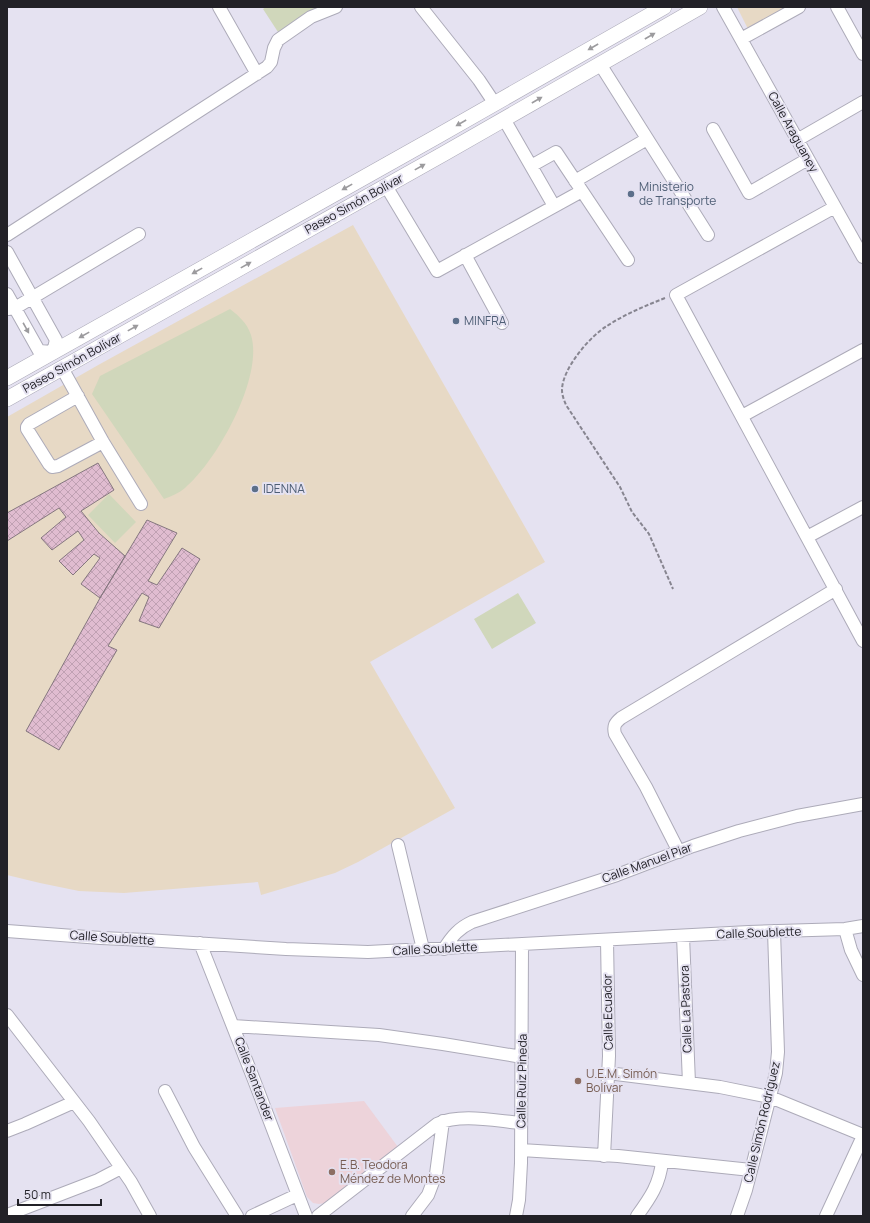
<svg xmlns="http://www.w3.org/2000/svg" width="870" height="1223" font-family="Manrope,sans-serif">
  <defs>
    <pattern id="building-cross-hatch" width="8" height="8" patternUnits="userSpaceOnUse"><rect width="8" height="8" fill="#e0bcd0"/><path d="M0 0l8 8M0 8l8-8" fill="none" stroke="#c0a1b3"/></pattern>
  </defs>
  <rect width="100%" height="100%" fill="#e5e2f1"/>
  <path fill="#e7d9c5" d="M 737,7 L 792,7 L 748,29 Z
    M 353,225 L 545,562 L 370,662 L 455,808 L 358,862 L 335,873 L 261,895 L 258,882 L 124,893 L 79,891 L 40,883 L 7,875 L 7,417 L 100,364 Z"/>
  <path fill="#edd3da" d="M 364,1101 L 398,1147 L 325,1203 L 319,1204 L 313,1203 L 307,1197 L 275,1108 Z"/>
  <path fill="#d0d7bb" d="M 266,7 L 317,7 L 278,32 L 263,9 Z
    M 230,309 C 239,316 247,323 251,335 C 264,377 217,461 185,488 C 179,493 172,496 164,499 L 92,394 L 100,376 Z
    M 109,494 L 136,522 L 115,543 L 88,515 Z
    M 518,593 L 536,623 L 492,649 L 474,619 Z"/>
  <path fill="url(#building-cross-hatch)" stroke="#85777f" d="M 98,463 L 114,490 L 81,511 L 99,533 L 125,556 L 100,598 L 81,584 L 100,558 L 94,554 L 73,575 L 59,561 L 84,540 L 78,531 L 52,550 L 41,538 L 66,517 L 59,508 L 7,541 L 7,513 Z
    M 147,520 L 177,533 L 148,581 L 157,585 L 182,548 L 200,559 L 159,628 L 139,621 L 149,597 L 142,593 L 108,646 L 117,650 L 59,750 L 26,731 L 100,598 Z"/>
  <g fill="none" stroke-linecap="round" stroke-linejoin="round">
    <g stroke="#adabb9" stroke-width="14">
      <path id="minor" d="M 219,7 L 257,74
        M 421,7 L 479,80 L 495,104
        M 723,7 L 863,257
        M 837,7 L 863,54
        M 741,39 L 799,7
        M 600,64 L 708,235
        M 504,119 L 554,206
        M 713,129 L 749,193 L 808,159
        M 797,140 L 863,102
        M 531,166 L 556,152 L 628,260
        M 575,181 L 647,139
        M 386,186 L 437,271 L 582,191
        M 835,207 L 676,295 L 863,641
        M 7,235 L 267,67 L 271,62 L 274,48 L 278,40 L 311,17 L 336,7
        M 7,252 L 56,340 L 53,352 L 39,351 L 7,294
        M 465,255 L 502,323
        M 8,309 L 15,308 L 139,234
        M 62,368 L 103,442 L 141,504
        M 78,396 L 29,424 L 27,427 L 27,429 L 49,464 L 52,467 L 58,466 L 103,442
        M 742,416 L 863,350
        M 807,537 L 863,507
        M 398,845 L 423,949
        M 679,852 L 646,787 L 615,734 C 613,726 615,723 621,718 L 836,589
        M 845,929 L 851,950 L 863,975
        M 7,931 L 101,938 L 146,940 L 286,949 L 368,952 L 749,932 L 845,929 L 863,926
        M 683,936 L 689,1083
        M 200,943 L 254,1080 L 306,1216
        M 444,949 C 452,936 459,928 472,922 L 617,875 L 693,846 L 739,831 L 797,816 L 863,804
        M 7,1015 L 89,1121 L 131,1182 L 150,1216
        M 233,1026 L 379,1035 L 443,1044 L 522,1057
        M 608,1073 L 720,1087 L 770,1097 L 863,1135
        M 165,1091 L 194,1147 L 237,1216
        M 7,1131 L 25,1124 L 74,1102
        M 521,1150 L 618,1156 L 751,1170
        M 604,1156 L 609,1056 L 607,940
        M 7,1215 L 98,1180 L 121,1168
        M 252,1216 L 297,1195
        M 318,1216 L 437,1124 C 460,1113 496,1121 521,1123
        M 412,1216 L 428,1195 L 436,1174 L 443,1121
        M 516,1216 L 519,1200 L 521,1163 L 522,945
        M 637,1216 C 650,1198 660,1184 662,1161
        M 737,1216 L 746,1190 L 776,1073 L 778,1052 L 774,931
        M 826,1216 L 863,1136"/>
    </g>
    <g stroke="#adabb9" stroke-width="16">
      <path id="major" d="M 7,378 L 436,137 L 664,7
        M 7,399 L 445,153 L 700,7"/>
    </g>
    <path stroke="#878590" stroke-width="2" stroke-dasharray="4 2" stroke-linecap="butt" d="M 665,298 C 645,306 625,314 607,326 C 590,336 562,369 562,390 C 562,395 564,400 566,405 L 620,487 L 632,512 L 649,534 L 673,589"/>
    <use href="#minor" stroke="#fff" stroke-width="12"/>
    <use href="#major" stroke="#fff" stroke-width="15"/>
  </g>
  <defs><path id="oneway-solid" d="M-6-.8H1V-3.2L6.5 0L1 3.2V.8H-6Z"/></defs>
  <g fill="#9c9b9e">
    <use href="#oneway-solid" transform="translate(650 36) rotate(-30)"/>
    <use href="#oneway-solid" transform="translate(593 47) rotate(150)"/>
    <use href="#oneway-solid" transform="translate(537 100) rotate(-30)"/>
    <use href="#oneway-solid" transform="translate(461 123) rotate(150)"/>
    <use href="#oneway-solid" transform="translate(420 167) rotate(-29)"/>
    <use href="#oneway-solid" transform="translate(347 187) rotate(151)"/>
    <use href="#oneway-solid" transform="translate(246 265) rotate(-29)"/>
    <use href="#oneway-solid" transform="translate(197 271) rotate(151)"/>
    <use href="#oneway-solid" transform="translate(26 328) rotate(61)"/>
    <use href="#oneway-solid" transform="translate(133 328) rotate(-29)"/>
    <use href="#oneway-solid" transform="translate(84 335) rotate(151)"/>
  </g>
  <g fill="#5c6f8a" stroke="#e5e2f1" stroke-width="1.5">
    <circle cx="631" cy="194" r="4"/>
    <circle cx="456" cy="321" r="4"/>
    <circle cx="255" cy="489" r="4"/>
  </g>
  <g fill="#8d6e63" stroke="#e5e2f1" stroke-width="1.5">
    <circle cx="578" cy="1081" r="4"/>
    <circle cx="332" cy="1172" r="4"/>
  </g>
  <g text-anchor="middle" stroke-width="4" stroke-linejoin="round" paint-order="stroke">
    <g font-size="12" fill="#222127" stroke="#e5e2f1">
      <text transform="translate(793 132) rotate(61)" y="4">Calle Araguaney</text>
      <text transform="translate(354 204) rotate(-29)" y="4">Paseo Simón Bolívar</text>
      <text transform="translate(72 363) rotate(-29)" y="4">Paseo Simón Bolívar</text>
      <text transform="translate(647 863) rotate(-20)" y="4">Calle Manuel Piar</text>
      <text transform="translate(759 933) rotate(-2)" y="4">Calle Soublette</text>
      <text transform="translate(112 938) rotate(4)" y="4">Calle Soublette</text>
      <text transform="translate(435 949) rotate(-3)" y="4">Calle Soublette</text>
      <text transform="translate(686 1009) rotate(-92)" y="4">Calle La Pastora</text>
      <text transform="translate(608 1012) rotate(-91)" y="4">Calle Ecuador</text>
      <text transform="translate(254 1079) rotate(69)" y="4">Calle Santander</text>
      <text transform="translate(522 1081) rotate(-89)" y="4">Calle Ruiz Pineda</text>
      <text transform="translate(762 1122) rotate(-77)" y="4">Calle Simón Rodríguez</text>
    </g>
    <g font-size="12" fill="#4e5e75" stroke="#e5e2f1" text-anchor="start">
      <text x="639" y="191">Ministerio<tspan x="639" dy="14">de Transporte</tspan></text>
      <text x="464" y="325">MINFRA</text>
      <text x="263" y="493">IDENNA</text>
    </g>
    <g font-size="12" fill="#785e54" stroke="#e5e2f1" text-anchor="start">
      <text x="586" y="1078">U.E.M. Simón<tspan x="586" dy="14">Bolívar</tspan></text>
      <text x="340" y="1169">E.B. Teodora<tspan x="340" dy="14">Méndez de Montes</tspan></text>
    </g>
  </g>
  <rect width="870" height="1223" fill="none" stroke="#222127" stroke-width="16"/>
  <path d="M18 1199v6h83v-6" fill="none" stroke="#222127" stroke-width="2"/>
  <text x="24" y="1199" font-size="12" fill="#222127" stroke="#e5e2f1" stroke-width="3" paint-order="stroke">50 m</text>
</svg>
